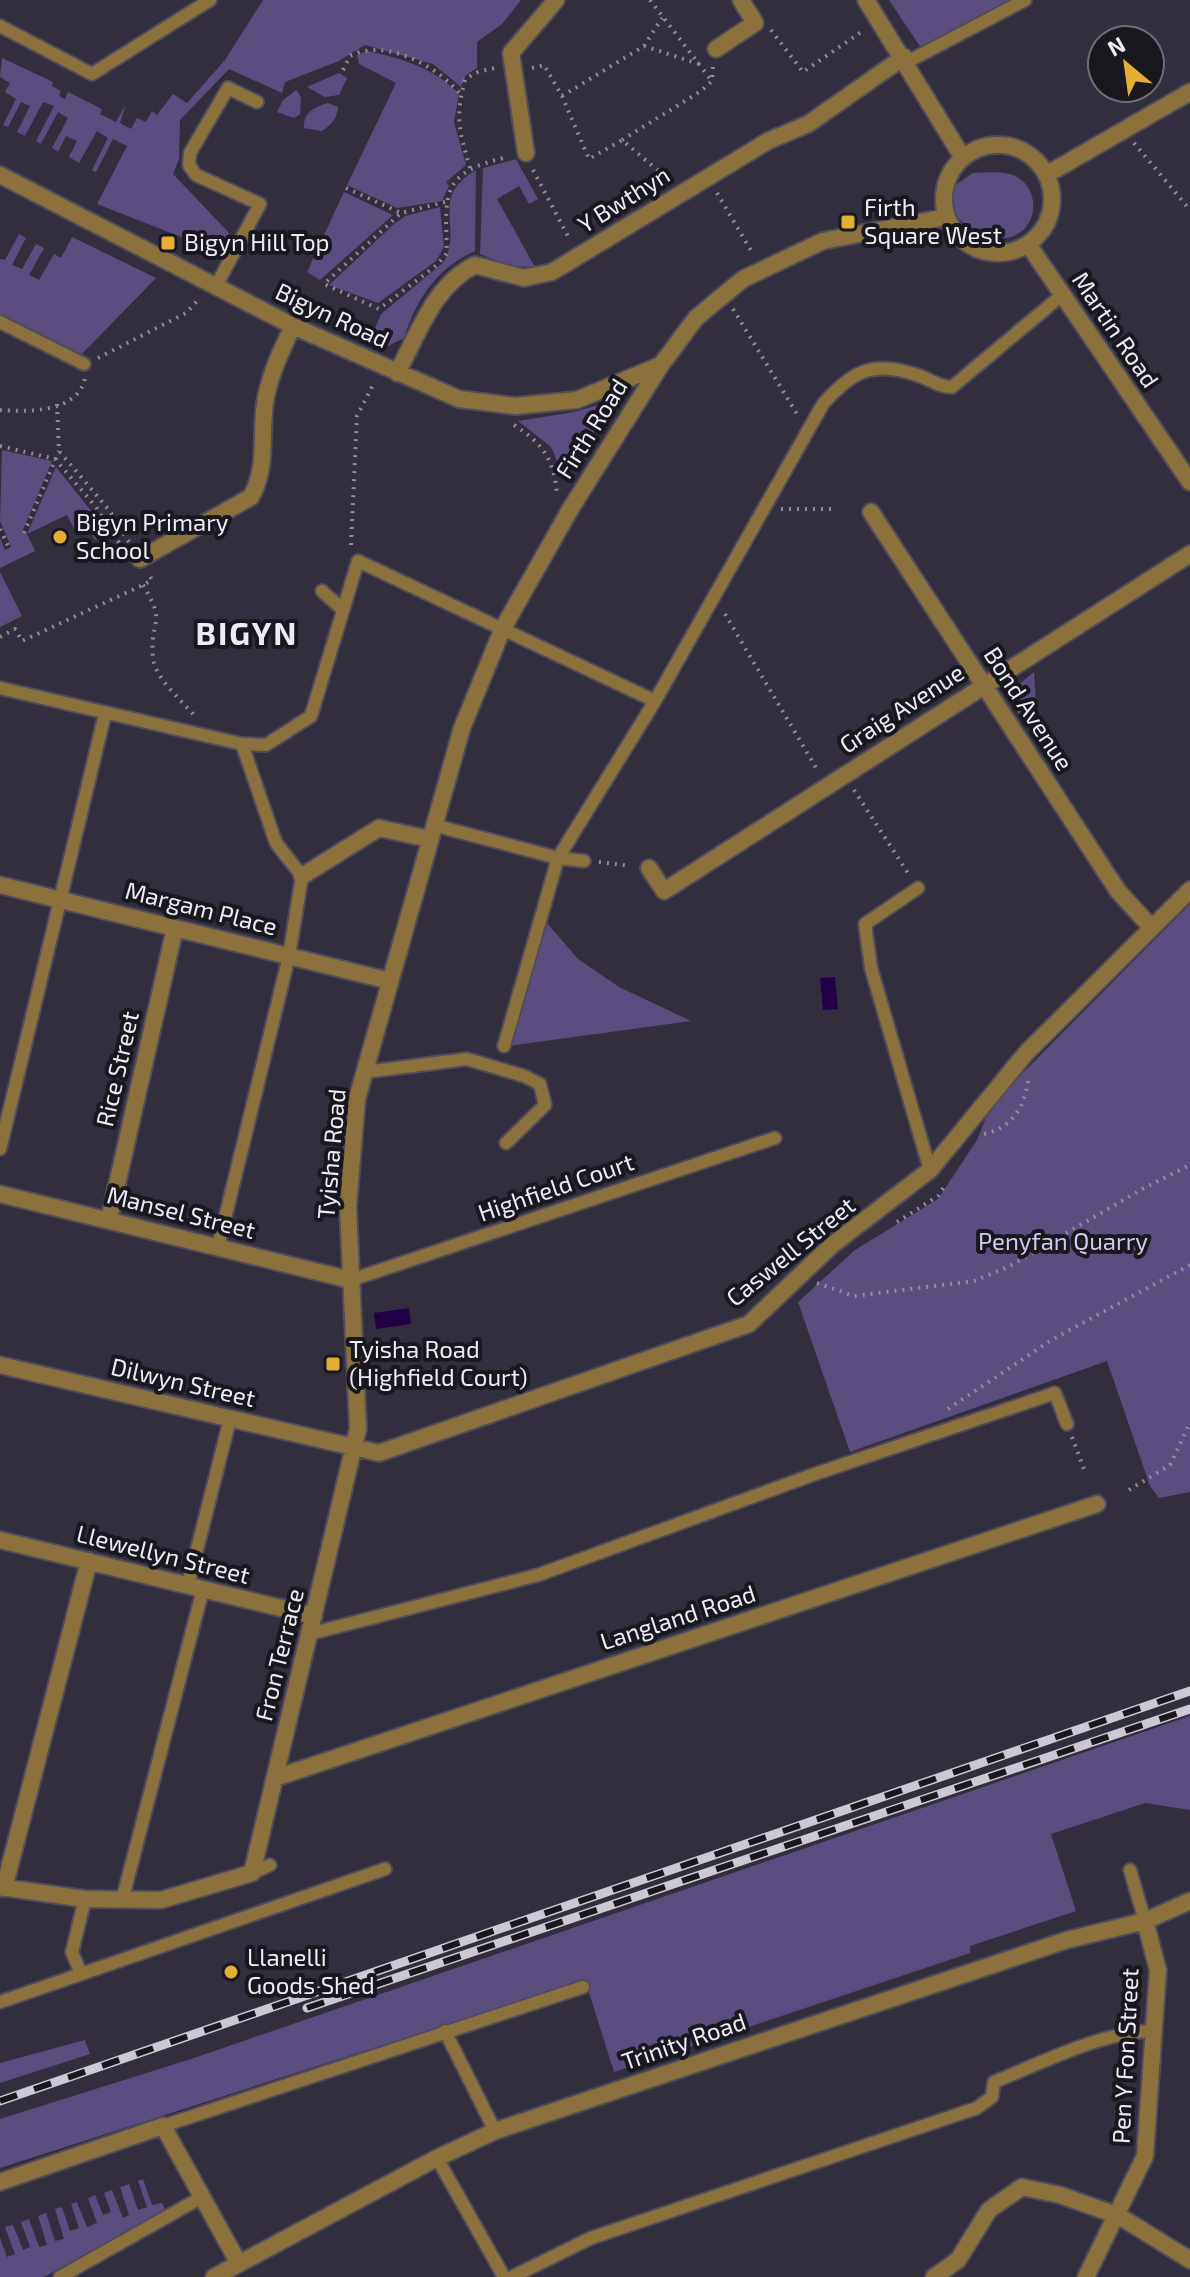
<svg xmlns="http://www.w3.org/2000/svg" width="1190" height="2277" font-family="'Exo 2',sans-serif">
  <rect width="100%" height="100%" fill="#322e3e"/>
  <path fill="#5c4d80" d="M 263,0 L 521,0 L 502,24 L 477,42 L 477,68 L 466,75 L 461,87 L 433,64 L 365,45 L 339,61 L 285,82 L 282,93 L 229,69 L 180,120 L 179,159 L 173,174 L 229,233 L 217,251 L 97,204 L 127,146 L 113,139 L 96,172 L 92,170 L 108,138 L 97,131 L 79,163 L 69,157 L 77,141 L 66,136 L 58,152 L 52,148 L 68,118 L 58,112 L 41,144 L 36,141 L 54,106 L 43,102 L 25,136 L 17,132 L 30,106 L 21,102 L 8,127 L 3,125 L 16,99 L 5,92 L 10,83 L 0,77 L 2,58 L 53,82 L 52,86 L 61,91 L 59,96 L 65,99 L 68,92 L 102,109 L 100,114 L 116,122 L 126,104 L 120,123 L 131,129 L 137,118 L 146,122 L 152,111 L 157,115 L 173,94 L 187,103 L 225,60 Z
    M 889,0 L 1010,0 L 921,48 Z
    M 367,51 C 400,58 435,68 459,94 L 454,122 L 466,165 L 446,182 L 449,186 L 442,201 L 397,208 L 347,185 L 396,83 L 359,64 L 357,55 Z
    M 339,73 L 347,78 L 339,95 L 325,97 L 307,87 Z
    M 296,90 L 301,97 L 300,114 L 294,118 L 277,112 L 283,100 Z
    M 328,103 L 338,107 C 337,119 332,124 322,131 L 304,128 C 303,112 315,107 328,103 Z
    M 516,159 L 538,199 L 529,204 L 519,186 L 497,199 L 535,267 L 510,266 L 480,254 L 483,168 Z
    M 476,170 L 475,251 C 437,268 417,298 404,338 L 388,346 L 371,338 L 381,314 L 444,262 C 463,225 429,198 476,170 Z
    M 973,173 C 987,173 1004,170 1017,177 C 1041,190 1038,229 1011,237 C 1004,240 994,236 986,234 C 961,226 945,213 955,185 Z
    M 344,192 L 393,215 L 320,280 L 307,272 Z
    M 440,207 L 444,247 L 436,261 L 378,303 L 329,285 L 394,224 L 405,216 Z
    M 19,234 L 26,238 L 12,265 L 22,269 L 36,244 L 44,248 L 29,275 L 39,280 L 54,254 L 61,258 L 72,237 L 156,278 L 81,355 L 0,316 L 0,259 L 5,260 Z
    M 615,400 L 565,479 L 551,447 L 518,421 L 574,412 Z
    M 2,450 L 52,461 L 22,532 L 27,534 L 56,467 L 108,532 L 95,540 L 86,524 L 74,529 L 67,515 L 27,534 L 35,551 L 0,568 L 0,538 L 5,550 L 11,547 L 0,521 Z
    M 0,572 L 22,616 L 0,627 Z
    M 1034,672 L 1036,702 L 1021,717 L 1010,700 L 1011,691 Z
    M 1190,904 L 1190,1492 L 1159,1498 L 1150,1486 L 1107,1361 L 850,1452 L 798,1302 L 855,1250 L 938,1199 L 977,1140 L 991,1105 Z
    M 547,923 L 578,959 L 619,987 L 691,1021 L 508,1046 Z
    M 1190,1716 L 1190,1810 L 1145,1803 L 1051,1834 L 1076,1911 L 970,1946 L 970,1953 L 614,2072 L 585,1980 L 0,2168 L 0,2119 L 191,2059 Z
    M 85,2040 L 90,2054 L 0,2083 L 0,2063 Z
    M 143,2179 L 152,2205 L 162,2203 L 165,2210 L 44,2277 L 0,2277 L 0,2238 L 7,2257 L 15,2254 L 5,2227 L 13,2225 L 23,2250 L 30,2247 L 21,2222 L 29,2219 L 39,2247 L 47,2245 L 38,2216 L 46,2213 L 55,2241 L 64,2239 L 55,2209 L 62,2207 L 70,2231 L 79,2228 L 71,2204 L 77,2202 L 87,2227 L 97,2223 L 88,2198 L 95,2195 L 103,2215 L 111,2212 L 104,2193 L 112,2190 L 123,2218 L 129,2215 L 120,2187 L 129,2184 L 138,2210 L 147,2207 L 138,2181 Z"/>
  <path fill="#210047" d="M 835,977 L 838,1009 L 823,1010 L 820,978 Z
    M 409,1308 L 411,1324 L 376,1329 L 374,1313 Z"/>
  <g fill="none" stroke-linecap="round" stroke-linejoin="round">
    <g stroke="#504c5b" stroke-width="16">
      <path id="lane" d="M 0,26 L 92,74 L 210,0
        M 907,62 L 1025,0
        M 216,286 L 260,204 L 196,175 L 189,165 L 190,153 L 228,88 L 257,102
        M 0,322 L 84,364
        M 322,591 L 343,610
        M 0,688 L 242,744 L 276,843 L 302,876 L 289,956 L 218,1247
        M 242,744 L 266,745 L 311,716 L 358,561 L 655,701
        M 433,825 L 558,858 L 584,861
        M 918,888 L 865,924 L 871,968 L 930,1170
        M 504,1046 L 558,858 L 655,701 L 823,404 C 852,371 873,360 917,375 C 930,379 938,387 952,387 L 1062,295
        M 365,1072 L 467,1059 L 524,1076 L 540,1084 L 545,1105 L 506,1143
        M 0,1149 L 105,714
        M 351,1280 L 775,1138
        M 188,1585 L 230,1419
        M 309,1634 L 538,1575 L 815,1474 L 1055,1393 L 1067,1424
        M 1130,1870 L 1145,1921
        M 252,1873 L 270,1865
        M 122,1901 L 203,1589
        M 81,1974 L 72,1952 L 85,1899
        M 0,2002 L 385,1869
        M 445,2031 L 495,2131
        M 163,2126 L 583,1987
        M 437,2158 L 504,2277
        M 60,2277 L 202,2197
        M 512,2277 L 591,2238 L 977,2108 L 992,2097 L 994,2082 C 1041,2063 1104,2031 1154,2031"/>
    </g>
    <g stroke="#504c5b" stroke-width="20">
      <path id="street" d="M 866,0 L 963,158
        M 716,49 L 755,23 L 741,0
        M944 199a54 54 0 1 1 108 0a54 54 0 1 1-108 0Z
        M 526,153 L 511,53 L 556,0
        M 0,175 L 293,326 L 459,399 L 515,406 L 577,400 L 661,365
        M 1046,175 L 1190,92
        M 1028,244 L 1190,482
        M 397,373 C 419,333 433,286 475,265 L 524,278 L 552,272 L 768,141 L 808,124 L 904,57
        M 871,512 L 1118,891 L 1151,927
        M 140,559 L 251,497 C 269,465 259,431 266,397 C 271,372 282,349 293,326
        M 649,868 L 664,891 L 1190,554
        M 302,876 L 379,828 L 429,839
        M 0,885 L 390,981
        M 0,1194 L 351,1280
        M 109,1220 L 175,928
        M 0,1365 L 379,1453 L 749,1324 L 832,1245 L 930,1170 L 1027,1052 L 1190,890
        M 0,1540 L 314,1616
        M 275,1778 L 1097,1504
        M 0,1887 L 85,1899 L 161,1900 L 252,1873 L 358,1429 L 348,1207 L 357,1099 L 462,728 L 503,628 L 571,508 L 661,365 L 696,318 L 743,279 L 823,241 L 946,217
        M 4,1888 L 89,1561
        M 0,2182 L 163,2126 L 238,2262
        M 214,2277 L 437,2158 L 495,2131 L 1067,1940 L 1145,1921 L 1190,1901
        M 934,2277 L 958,2260 L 989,2210 L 1022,2187 L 1060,2195 L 1119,2216 L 1190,2260
        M 1086,2277 L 1145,2156 L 1158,1970 L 1145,1921"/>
    </g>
    <path stroke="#908d9a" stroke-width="4" stroke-dasharray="2 6" stroke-linecap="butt" d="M 650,0 L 711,80
      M 771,30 L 803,72 L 864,30
      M 644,46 L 662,18
      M 532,68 L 544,65 L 562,96 L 589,159 L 622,140 L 668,179
      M 343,70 L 350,56 C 385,37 439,67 461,95
      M 562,96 L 644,46 L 702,65
      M 622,140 L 701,91 L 712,81 L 713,67
      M 1134,143 L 1190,210
      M 470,168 C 459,130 455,118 465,79 L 478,72 L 495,68
      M 533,170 L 570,240
      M 346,188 L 401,213
      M 717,193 L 753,254
      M 445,202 L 401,213 L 324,284 L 379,309 L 437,265 L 447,253 C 445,192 441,172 508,157
      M 733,309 L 797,414
      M 98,358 L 186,313 L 200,298
      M 57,404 L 59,451 L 109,510 L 131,545
      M 0,410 C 27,412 78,413 85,378
      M 514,425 C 544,444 554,460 557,495
      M 0,446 L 55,459 L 96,507 L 123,549
      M 781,509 L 836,509
      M 0,529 L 9,548
      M 24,533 L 59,451
      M 351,545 L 357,416 L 374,383
      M 143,585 C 168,626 149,619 153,658 C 155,678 181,700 194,715
      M 725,614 L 818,771
      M 0,637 L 15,629 L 22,641 L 143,585 L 152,580 L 148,573
      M 854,790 L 908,873
      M 599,862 L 630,866
      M 984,1134 C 1011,1128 1024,1109 1028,1081
      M 897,1222 L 938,1196 L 946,1184
      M 817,1283 L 854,1296 L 974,1281 L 1008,1267 L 1144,1188 L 1190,1165
      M 948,1409 L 1053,1339 L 1190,1265
      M 1072,1437 L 1085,1472
      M 1129,1490 L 1170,1465 L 1190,1423"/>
    <use href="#lane" stroke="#8b713b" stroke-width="12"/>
    <use href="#street" stroke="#8b713b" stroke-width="16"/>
    <g stroke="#cbc9d4" stroke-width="9">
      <path id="rail" d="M 307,2008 L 1190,1709
        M 0,2101 L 1190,1691"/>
    </g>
    <use href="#rail" stroke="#19181f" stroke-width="6" stroke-dasharray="18" stroke-linecap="butt"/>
  </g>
  <g fill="#e3ae34" stroke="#19181f" stroke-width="3">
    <rect x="840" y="214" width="16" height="16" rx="4"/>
    <rect x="160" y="235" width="16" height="16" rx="4"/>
    <circle cx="60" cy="537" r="8"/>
    <rect x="325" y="1356" width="16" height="16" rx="4"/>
    <circle cx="231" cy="1972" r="8"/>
  </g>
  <g text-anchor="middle" stroke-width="8" stroke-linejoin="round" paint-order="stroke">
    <g font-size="24" fill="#edebf5" stroke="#19181f">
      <text transform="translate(624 200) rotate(-32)" y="8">Y Bwthyn</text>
      <text transform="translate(332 316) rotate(25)" y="8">Bigyn Road</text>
      <text transform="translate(1115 330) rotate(56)" y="8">Martin Road</text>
      <text transform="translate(592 429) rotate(-58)" y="8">Firth Road</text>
      <text transform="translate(902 709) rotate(-33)" y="8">Graig Avenue</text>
      <text transform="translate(1028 709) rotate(57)" y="8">Bond Avenue</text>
      <text transform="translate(201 909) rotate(14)" y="8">Margam Place</text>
      <text transform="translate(118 1069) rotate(-77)" y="8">Rice Street</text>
      <text transform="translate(332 1154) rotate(-85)" y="8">Tyisha Road</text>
      <text transform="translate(556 1188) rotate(-19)" y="8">Highfield Court</text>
      <text transform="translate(181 1213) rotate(14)" y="8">Mansel Street</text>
      <text transform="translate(791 1252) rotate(-39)" y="8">Caswell Street</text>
      <text transform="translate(183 1383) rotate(13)" y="8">Dilwyn Street</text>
      <text transform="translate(163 1555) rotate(14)" y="8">Llewellyn Street</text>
      <text transform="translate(678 1618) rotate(-18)" y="8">Langland Road</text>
      <text transform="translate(280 1655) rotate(-76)" y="8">Fron Terrace</text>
      <text transform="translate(684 2042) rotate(-19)" y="8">Trinity Road</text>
      <text transform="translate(1126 2056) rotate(-87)" y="8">Pen Y Fon Street</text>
    </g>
    <g font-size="24" fill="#edebf5" stroke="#19181f" text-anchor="start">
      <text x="864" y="216">Firth<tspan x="864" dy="28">Square West</tspan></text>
      <text x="184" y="251">Bigyn Hill Top</text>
      <text x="76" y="531">Bigyn Primary<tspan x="76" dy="28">School</tspan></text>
      <text x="349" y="1358">Tyisha Road<tspan x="349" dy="28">(Highfield Court)</tspan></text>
      <text x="247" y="1966">Llanelli<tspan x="247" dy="28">Goods Shed</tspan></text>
    </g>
    <g font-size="24" fill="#d1c7f0" stroke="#19181f">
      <text x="1063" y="1250">Penyfan Quarry</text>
    </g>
    <g font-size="32" font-weight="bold" letter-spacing="2" fill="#edebf5" stroke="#19181f">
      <text x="247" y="645">BIGYN</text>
    </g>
  </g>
  <g transform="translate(1126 64) rotate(331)"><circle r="38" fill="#19181f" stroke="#6e6c75" stroke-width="2"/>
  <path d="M0-6L14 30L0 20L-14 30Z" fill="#e3ae34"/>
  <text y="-12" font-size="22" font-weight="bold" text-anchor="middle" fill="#edebf5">N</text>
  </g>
</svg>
